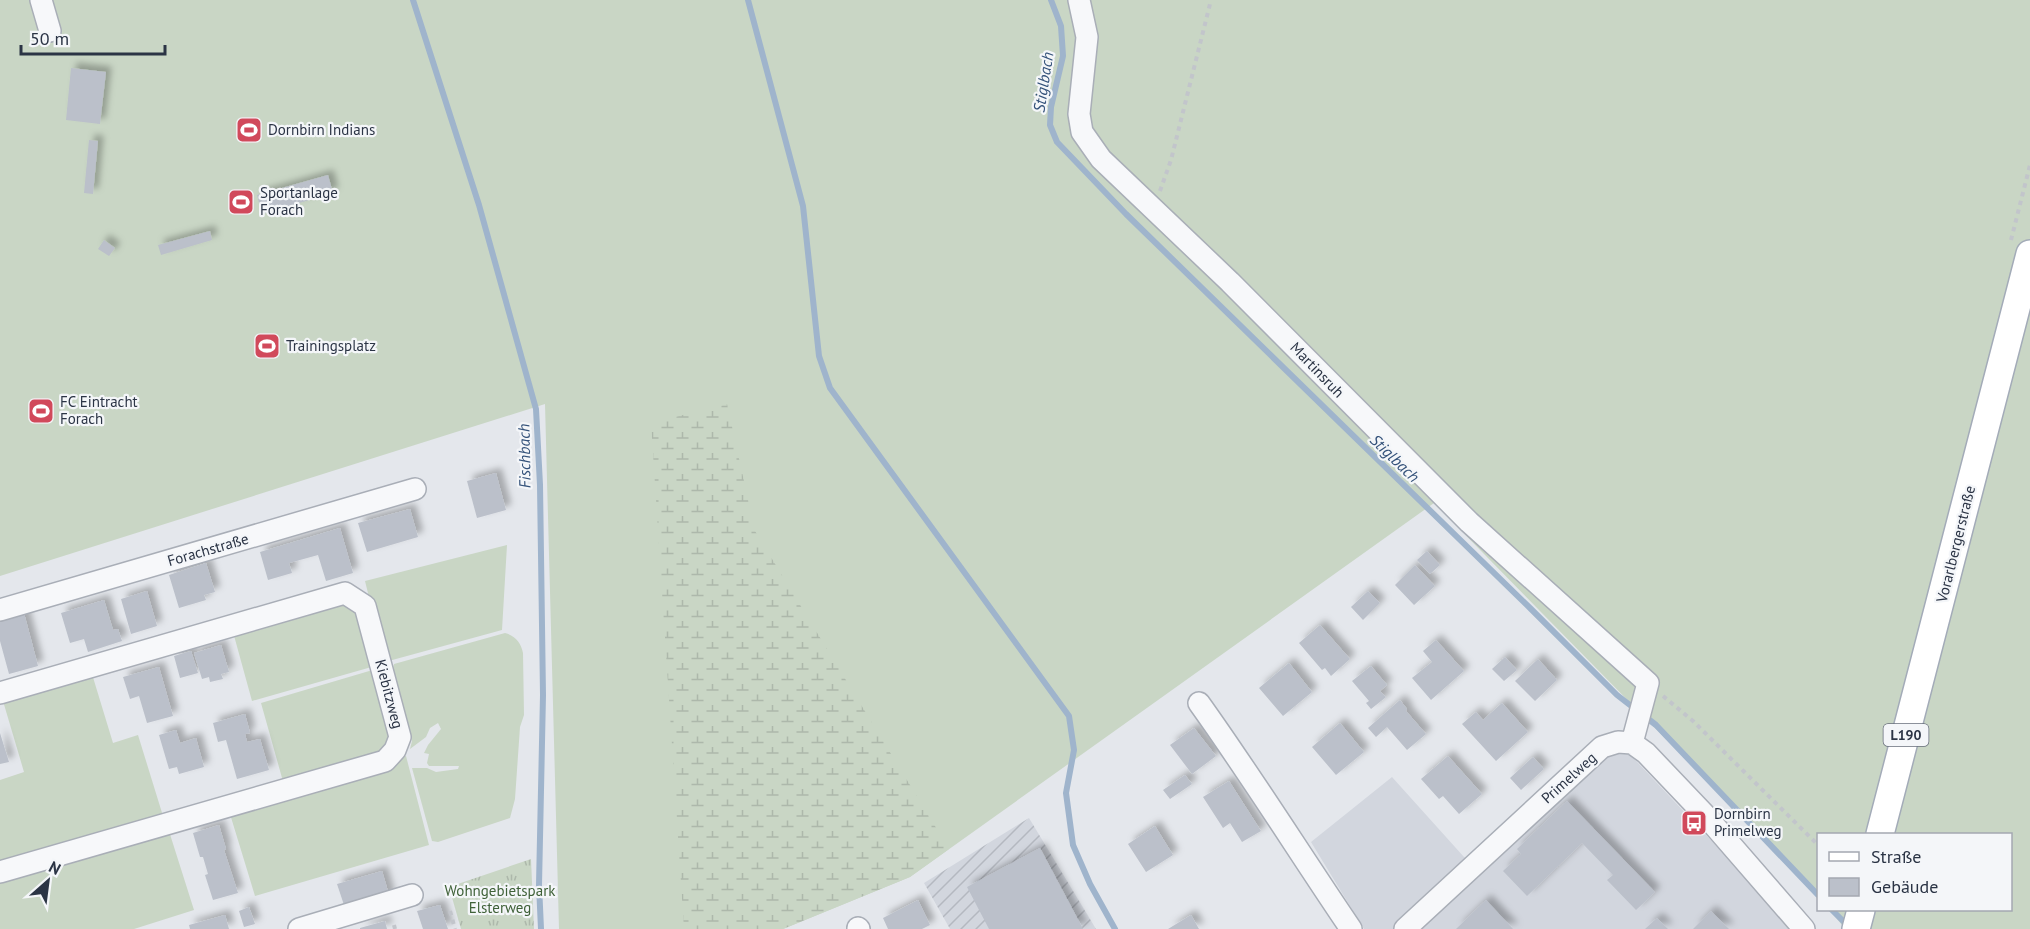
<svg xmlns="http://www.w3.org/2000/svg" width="2030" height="929" font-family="'PT Sans',sans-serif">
  <defs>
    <pattern id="industrial-furrows" width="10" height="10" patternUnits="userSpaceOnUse" patternTransform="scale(1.5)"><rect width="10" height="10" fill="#d2d6de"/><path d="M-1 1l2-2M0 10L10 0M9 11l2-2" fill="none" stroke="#b4b8c0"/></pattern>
    <pattern id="wetland-marsh" width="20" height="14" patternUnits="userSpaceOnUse" patternTransform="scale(1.5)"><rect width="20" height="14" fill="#c9d6c5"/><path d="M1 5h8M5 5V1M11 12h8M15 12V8" fill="none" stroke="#adb8ab"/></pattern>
    <pattern id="park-tufts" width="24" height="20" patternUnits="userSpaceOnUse" patternTransform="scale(1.5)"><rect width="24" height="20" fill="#c9d6c5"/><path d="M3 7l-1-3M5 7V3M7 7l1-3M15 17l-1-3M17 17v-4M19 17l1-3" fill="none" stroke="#adb8ab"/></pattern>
    <filter id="shadow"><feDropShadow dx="5.5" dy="-5.5" stdDeviation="3" flood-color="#0004"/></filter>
  </defs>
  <rect width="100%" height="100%" fill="#e4e7ec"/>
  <path fill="#d2d6de" d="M 1622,746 L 1795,929 L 1364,929 L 1311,842 L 1392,777 L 1464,857 L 1482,868 L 1575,781 Z"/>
  <path fill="url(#industrial-furrows)" d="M 1029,818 L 1096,929 L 950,929 L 924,883 Z"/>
  <path fill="#c9d6c5" d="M 0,0 L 2030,0 L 2030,929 L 1845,929 L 1830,910 L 2010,910 L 2010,834 L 1818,834 L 1818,894 L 1434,503 L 910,877 L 783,929 L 559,929 L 545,404 L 0,576 Z
    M 507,545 L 502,630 L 385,662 L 365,581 Z
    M 346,604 L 359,613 L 375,666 L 252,701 L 233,632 Z
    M 505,633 C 516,636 521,643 523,653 L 524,715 L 520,727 L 515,799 L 510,818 L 438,842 L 432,841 L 412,768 L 427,768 L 436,772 L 458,769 L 459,766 L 429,766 L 427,763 L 429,754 L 424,753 L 428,745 L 441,729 L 438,723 L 430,728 L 426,737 L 410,749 L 412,741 L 392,673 L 394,664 Z
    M 376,669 L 392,722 L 386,751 L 284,785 L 261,703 Z
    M 92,674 L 113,743 L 138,735 L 163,816 L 0,866 L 0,780 L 24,772 L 3,701 Z
    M 406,756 L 429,845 L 255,896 L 230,814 Z
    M 168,828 L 194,910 L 134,929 L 0,929 L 0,881 Z"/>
  <path fill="url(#wetland-marsh)" d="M 727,404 L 755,531 L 949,849 L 910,877 L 783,929 L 684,929 L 651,423 Z"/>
  <path fill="url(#park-tufts)" d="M 531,859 L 534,929 L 461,929 L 449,887 Z"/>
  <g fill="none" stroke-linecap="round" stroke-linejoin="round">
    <path stroke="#9fb4cc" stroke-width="6" d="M 413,0 L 479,205 L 536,409 L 540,485 L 543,695 L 539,885 L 541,929
      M 748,0 L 803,206 L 819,356 L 830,388 L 1069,716 L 1074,750 L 1066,793 L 1073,845 L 1090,884 L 1115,929
      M 1051,0 L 1061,26 L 1063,56 L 1051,107 L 1050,125 L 1057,142 L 1126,214 L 1531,609 L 1617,695 L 1635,709
      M 1643,715 L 1656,725 L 1818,895
      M 1832,910 L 1848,926"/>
  </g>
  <path fill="#bbc0ca" filter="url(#shadow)" d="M 71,68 L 106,72 L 100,124 L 66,120 Z
    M 89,140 L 98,141 L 93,194 L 84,193 Z
    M 328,175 L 333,193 L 262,214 L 257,195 Z
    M 210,231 L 212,240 L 161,255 L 158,245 Z
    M 104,240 L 115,248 L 109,256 L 98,249 Z
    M 496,473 L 506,510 L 477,518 L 467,481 Z
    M 410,509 L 418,537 L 367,552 L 358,523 Z
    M 340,528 L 353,573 L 326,581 L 318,555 L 289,563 L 292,573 L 268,580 L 260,552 Z
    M 1427,551 L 1440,565 L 1430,574 L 1417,560 Z
    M 206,563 L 215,592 L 204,595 L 206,600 L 179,608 L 169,575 Z
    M 1415,565 L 1435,586 L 1414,605 L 1395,585 Z
    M 147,591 L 157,626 L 131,634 L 121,599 Z
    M 1368,591 L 1380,603 L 1363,620 L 1351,607 Z
    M 104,600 L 113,630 L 118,629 L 122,641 L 88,652 L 84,639 L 70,643 L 61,613 Z
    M 24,613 L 38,666 L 9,674 L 0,641 L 0,620 Z
    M 1320,625 L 1350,659 L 1331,676 L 1325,668 L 1322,670 L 1299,643 Z
    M 1436,640 L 1464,671 L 1431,700 L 1412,678 L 1432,662 L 1423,651 Z
    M 221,645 L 229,672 L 221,674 L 223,679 L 210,682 L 209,677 L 202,679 L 194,653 Z
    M 191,651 L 198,673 L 180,678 L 174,656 Z
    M 1505,657 L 1517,670 L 1504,681 L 1492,669 Z
    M 1538,659 L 1557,680 L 1535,701 L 1515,681 Z
    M 1289,663 L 1312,692 L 1283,716 L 1259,688 Z
    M 1371,666 L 1387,685 L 1380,691 L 1386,697 L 1371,709 L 1366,703 L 1369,701 L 1352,681 Z
    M 159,667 L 173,716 L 147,723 L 139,696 L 130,699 L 123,677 Z
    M 1400,700 L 1407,709 L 1406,711 L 1426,734 L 1407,750 L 1387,727 L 1376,737 L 1368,728 Z
    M 1502,703 L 1528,732 L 1496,761 L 1462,724 L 1476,712 L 1483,720 Z
    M 245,714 L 250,733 L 245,734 L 247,742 L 260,739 L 269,770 L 237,779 L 226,740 L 218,742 L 213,723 Z
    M 1340,723 L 1364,752 L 1336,775 L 1312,747 Z
    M 1194,728 L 1216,756 L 1192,774 L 1170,745 Z
    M 176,730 L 180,743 L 196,738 L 204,767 L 179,774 L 177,767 L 169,769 L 159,735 Z
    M 0,733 L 9,762 L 0,764 Z
    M 1448,756 L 1482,794 L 1459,814 L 1443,796 L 1439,799 L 1421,779 Z
    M 1533,757 L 1544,769 L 1521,790 L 1510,778 Z
    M 1185,775 L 1192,784 L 1170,799 L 1163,790 Z
    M 1229,781 L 1261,831 L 1242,842 L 1230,823 L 1223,828 L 1203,797 Z
    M 1567,801 L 1655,892 L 1636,910 L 1607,880 L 1613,875 L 1582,843 L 1527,896 L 1503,871 L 1521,854 L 1517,849 Z
    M 219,825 L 226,849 L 224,850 L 238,893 L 213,900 L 205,875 L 208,874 L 203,857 L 200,857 L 193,833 Z
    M 1155,826 L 1173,855 L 1146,872 L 1128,844 Z
    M 1040,848 L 1083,929 L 989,929 L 967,887 Z
    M 382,871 L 390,898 L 346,911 L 337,884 Z
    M 918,900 L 930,925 L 922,929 L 888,929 L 883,918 Z
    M 1486,900 L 1513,929 L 1456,929 Z
    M 440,905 L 448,929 L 423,929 L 417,911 Z
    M 249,907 L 255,924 L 244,927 L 239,911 Z
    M 1711,911 L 1729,929 L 1693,929 Z
    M 225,915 L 229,929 L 190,929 L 189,925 Z
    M 1191,915 L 1199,929 L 1168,929 Z
    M 1657,918 L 1668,929 L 1645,929 Z
    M 385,921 L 387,929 L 360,929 L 360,928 Z"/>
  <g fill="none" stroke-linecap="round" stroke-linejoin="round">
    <g stroke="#a9aeb7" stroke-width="24">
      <path id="minor" d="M 41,0 L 50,31
        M 1079,0 L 1087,37 L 1079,114 L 1082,132 L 1101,159 L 1230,282 L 1469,522 L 1648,683 L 1632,743
        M 0,610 L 415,489
        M 0,693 L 345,593 L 365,606 L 400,737 L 395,750 L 385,761 L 0,872
        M 1199,703 C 1252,777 1300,854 1351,929
        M 858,928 L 859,929
        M 299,929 L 412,895
        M 1405,929 L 1602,747 L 1618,742 L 1632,743 L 1646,753 L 1705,815 L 1804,929"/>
    </g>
    <g stroke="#a3abb8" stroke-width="30">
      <path id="major" d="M 1880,834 L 2030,254
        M 1856,929 L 1861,910"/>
    </g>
    <path stroke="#c2c5cb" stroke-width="4" stroke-dasharray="4.5 4.5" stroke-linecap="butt" d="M 1160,191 L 1171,160 L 1211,0
      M 2011,240 L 2030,165
      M 1663,696 L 1693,721 L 1818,845
      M 450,911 L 455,929
      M 394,925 L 395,929"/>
    <use href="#minor" stroke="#f7f8fa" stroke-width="21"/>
    <use href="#major" stroke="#fff" stroke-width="27"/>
  </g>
  <defs>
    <g id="stadium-square" transform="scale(1.35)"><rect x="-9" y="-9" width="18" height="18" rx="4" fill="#d1495b" stroke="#f4f6f9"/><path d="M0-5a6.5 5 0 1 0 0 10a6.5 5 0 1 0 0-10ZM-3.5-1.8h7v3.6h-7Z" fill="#fff"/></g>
    <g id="bus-square" transform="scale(1.35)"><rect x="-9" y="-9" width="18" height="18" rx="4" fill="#d1495b" stroke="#f4f6f9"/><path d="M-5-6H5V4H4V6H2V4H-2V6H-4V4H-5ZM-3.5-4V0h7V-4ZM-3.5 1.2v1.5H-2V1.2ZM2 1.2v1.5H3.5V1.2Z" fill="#fff"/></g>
  </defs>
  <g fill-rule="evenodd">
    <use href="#stadium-square" x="249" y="130"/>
    <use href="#stadium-square" x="241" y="202"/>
    <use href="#stadium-square" x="267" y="346"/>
    <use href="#stadium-square" x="41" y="411"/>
    <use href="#bus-square" x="1694" y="823"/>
  </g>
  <g text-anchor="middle" stroke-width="4.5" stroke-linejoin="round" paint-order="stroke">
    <rect fill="#f4f6f9" stroke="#676e7b" stroke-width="1.5" x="1883.5" y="724" width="45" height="22" rx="4.5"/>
    <g font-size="14" font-weight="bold" fill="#2b3445">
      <text x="1906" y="740">L190</text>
    </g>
    <g font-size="15" fill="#2b3445" stroke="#f4f6f9" text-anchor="start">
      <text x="268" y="135">Dornbirn Indians</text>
      <text x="260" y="198">Sportanlage<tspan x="260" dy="17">Forach</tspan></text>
      <text x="286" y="351">Trainingsplatz</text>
      <text x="60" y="407">FC Eintracht<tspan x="60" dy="17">Forach</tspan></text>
      <text x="1714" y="819">Dornbirn<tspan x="1714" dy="17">Primelweg</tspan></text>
    </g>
    <g font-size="15" fill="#2b3445" stroke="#f4f6f9">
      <text transform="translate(1317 370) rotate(46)" y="5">Martinsruh</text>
      <text transform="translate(1956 544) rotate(-76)" y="5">Vorarlbergerstraße</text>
      <text transform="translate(208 550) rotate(-16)" y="5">Forachstraße</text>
      <text transform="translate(389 694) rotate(75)" y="5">Kiebitzweg</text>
      <text transform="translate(1569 778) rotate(-42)" y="5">Primelweg</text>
    </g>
    <g font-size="15" fill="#3f6138" stroke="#f4f6f9">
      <text x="500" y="896">Wohngebietspark<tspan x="500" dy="17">Elsterweg</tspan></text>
    </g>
    <g font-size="16" font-style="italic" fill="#34527a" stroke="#f4f6f9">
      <text transform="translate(1043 82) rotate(-81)" y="6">Stiglbach</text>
      <text transform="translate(524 456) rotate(-91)" y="6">Fischbach</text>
      <text transform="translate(1395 458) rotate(44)" y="6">Stiglbach</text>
    </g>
  </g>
  <rect x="1817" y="833" width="195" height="78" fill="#f4f6f9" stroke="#a4a8b1" stroke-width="1.5"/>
  <rect x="1829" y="852" width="30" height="9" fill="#ffffff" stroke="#a4a8b1" stroke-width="1.5"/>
  <text x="1871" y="863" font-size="18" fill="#2b3445">Straße</text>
  <rect x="1829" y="878" width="30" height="18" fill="#bbc0ca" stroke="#a4a8b1" stroke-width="1.5"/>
  <text x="1871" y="893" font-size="18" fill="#2b3445">Gebäude</text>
  <g transform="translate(48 881) rotate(28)" stroke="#f4f6f9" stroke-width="4.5" paint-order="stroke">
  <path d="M0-4.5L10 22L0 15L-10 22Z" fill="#2b3445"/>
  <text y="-9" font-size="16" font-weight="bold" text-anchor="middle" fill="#2b3445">N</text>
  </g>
  <path d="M21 45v9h144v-9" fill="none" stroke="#2b3445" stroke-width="3"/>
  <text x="30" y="45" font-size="18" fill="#2b3445" stroke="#f4f6f9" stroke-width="4.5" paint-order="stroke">50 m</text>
</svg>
